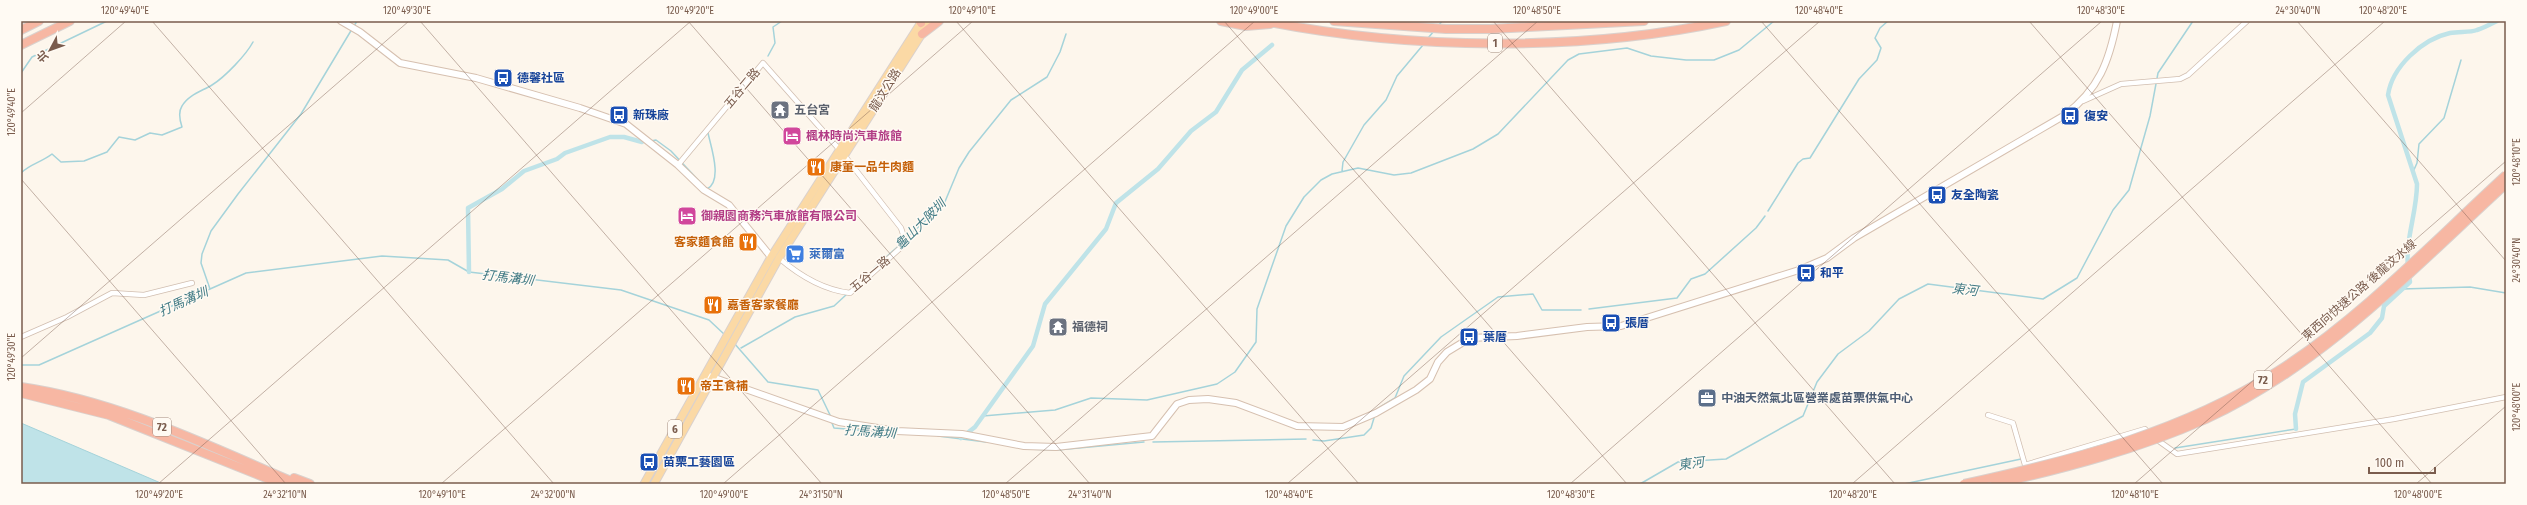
<svg xmlns="http://www.w3.org/2000/svg" width="2527" height="505" font-family="'Fira Sans Condensed','Noto Sans TC',sans-serif">
  <rect width="100%" height="100%" fill="#fdf6ec"/>
  <path fill="#bfe3e8" stroke="#a5d3da" d="M 21,423 L 163,484 L 21,484 Z"/>
  <g fill="none" stroke-linecap="round" stroke-linejoin="round">
    <path stroke="#a5d3da" stroke-width="1.5" d="M 1439,25 L 1442,21
      M 354,26 L 357,21
      M 1428,38 L 1434,31
      M 768,56 L 775,43 L 773,27 L 782,21
      M 21,73 L 32,57 L 107,21
      M 651,141 L 656,140 L 671,151 L 700,182
      M 1342,171 L 1343,162 L 1364,125 L 1386,100 L 1397,76 L 1423,45
      M 2413,172 L 2417,163 L 2419,144 L 2444,118 L 2461,60
      M 21,173 C 30,164 42,162 52,154 L 61,162 L 84,161 L 107,152 L 119,137 L 135,140 L 150,133 L 162,135 L 182,127 C 180,121 178,112 182,106 C 188,95 202,91 212,85 C 225,77 246,55 253,42
      M 707,189 C 723,181 711,147 708,133
      M 1768,211 L 1798,163 L 1803,159 L 1810,158 L 1859,79 L 1877,60 L 1881,48 L 1875,38 L 1880,28 L 1888,21
      M 906,238 L 944,204 L 959,168 L 969,152 L 1011,100 L 1047,77 L 1060,52 L 1066,34
      M 874,268 L 904,241
      M 210,289 L 201,263 L 202,254 L 211,231 L 238,194 L 301,114 L 352,29
      M 2402,289 L 2470,287 L 2506,293
      M 1589,309 L 1677,298 L 1691,279 L 1705,274 L 1756,228 L 1765,216
      M 734,343 L 768,382 L 818,390 L 831,417
      M 741,348 L 795,317 L 834,306 L 847,294
      M 21,365 L 39,365 L 246,273 L 382,256 L 448,260 L 469,272 L 621,290 L 709,320 L 725,335
      M 1377,409 L 1395,398 L 1404,376 L 1441,337 L 1498,297 L 1533,294 L 1542,310 L 1581,310
      M 983,416 L 1055,410 L 1091,398 L 1147,400 L 1217,384 L 1235,372 L 1256,342 L 1257,309 L 1286,226 L 1304,197 L 1321,180 L 1332,174 L 1358,168 L 1394,175 L 1411,173 L 1473,149 L 1498,134 L 1568,60 L 1579,54 L 1627,48 L 1651,56 L 1686,60 L 1714,60 L 1739,50 L 1774,21
      M 832,423 L 834,428 L 882,432
      M 938,436 L 986,442
      M 1313,440 L 1324,441 L 1364,435 L 1371,428 L 1374,418
      M 1153,442 L 1306,439
      M 2175,448 L 2296,429
      M 1025,449 L 1057,450 L 1144,442
      M 1640,484 L 1678,462 L 1726,459 L 1803,416 L 1817,382 L 1838,354 L 1869,331 L 1899,299 L 1928,284 L 2043,299 L 2077,278 L 2113,210 L 2129,190 L 2150,116 L 2158,73 L 2193,21
      M 1904,484 L 2021,459"/>
    <path stroke="#bfe3e8" stroke-width="4.5" d="M 2408,267 C 2405,240 2417,212 2417,184 L 2388,95 C 2392,67 2422,39 2450,33 C 2459,31 2469,33 2477,30 C 2484,28 2491,24 2497,21
      M 469,272 L 468,208 L 502,189 L 524,171 L 557,159 L 565,153 L 610,137 L 624,137 L 642,142
      M 2296,429 L 2295,414 L 2303,382 L 2370,333 L 2382,318 L 2384,306 L 2410,282 L 2409,275
      M 961,438 L 975,427 L 1033,346 L 1045,304 L 1106,229 L 1116,203 L 1158,169 L 1191,131 L 1216,112 L 1242,70 L 1272,45"/>
    <g stroke="#d1beb0" stroke-width="6">
      <path id="street" d="M 2083,101 L 2121,84 L 2180,79 L 2188,75 L 2247,21
        M 678,165 L 763,63 L 839,149
        M 779,258 C 800,276 824,290 850,293 L 906,243 L 901,228 L 844,155
        M 21,337 L 67,317 L 112,293 L 144,295 L 192,283
        M 1988,415 L 2013,423 L 2025,465 L 2145,429 L 2150,434
        M 2156,439 L 2177,454 L 2394,419 L 2506,397"/>
    </g>
    <g stroke="#d6c0b0" stroke-width="8">
      <path id="secondary" d="M 341,21 L 360,32 L 400,63 L 476,78 L 580,108 L 626,124 L 678,165 L 704,190 L 729,205 L 771,257
        M 709,376 L 839,422 L 897,431 L 962,434 L 1024,446 L 1056,447 L 1152,436 L 1177,404 L 1189,400 L 1208,399 L 1236,403 L 1297,426 L 1343,427 L 1376,413 L 1416,390 L 1430,379 L 1438,362 L 1447,352 L 1470,338 L 1517,336 L 1587,327 L 1621,326 L 1799,270 L 1827,258 L 1854,238 L 2065,115 C 2099,89 2109,62 2117,21"/>
    </g>
    <g stroke="#dad1cd" stroke-width="9">
      <path id="primary" d="M 644,484 L 771,257 L 922,21
        M 654,484 L 779,258 L 930,21"/>
    </g>
    <g stroke="#dad1cd" stroke-width="10">
      <path id="highway" d="M 920,21 L 921,23
        M 1221,21 L 1246,26 L 1270,24
        M 1264,21 C 1408,50 1582,52 1726,21
        M 1334,21 L 1446,29 L 1490,29 L 1644,21
        M 21,30 L 39,21
        M 922,34 L 939,21
        M 21,45 L 70,21
        M 21,387 C 118,401 209,446 298,484
        M 21,393 L 109,415 L 281,484
        M 294,478 L 310,484"/>
    </g>
    <use href="#street" stroke="#fff" stroke-width="4.5"/>
    <use href="#secondary" stroke="#fff" stroke-width="6"/>
    <use href="#primary" stroke="#fbd9a5" stroke-width="7"/>
    <use href="#highway" stroke="#f7b7a3" stroke-width="8"/>
    <g stroke="#dad1cd" stroke-width="10" stroke-linecap="butt">
      <path id="highway-bridge" d="M 1964,484 C 2074,460 2182,432 2278,371 C 2361,318 2434,241 2506,175
        M 1995,484 C 2067,468 2138,449 2206,419 C 2322,366 2413,269 2506,184"/>
    </g>
    <use href="#highway-bridge" stroke="#f7b7a3" stroke-width="8"/>
  </g>
  <path fill="none" stroke="#7a5c4d" stroke-width="1" stroke-opacity="0.45" d="M 152,21 L 554,484M 420,21 L 822,484M 688,21 L 1090,484M 956,21 L 1359,484M 1224,21 L 1627,484M 1493,21 L 1895,484M 1761,21 L 2163,484M 2029,21 L 2432,484M 2297,21 L 2506,261M 21,113 L 126,21M 21,179 L 286,484M 21,358 L 409,21M 158,484 L 691,21M 441,484 L 973,21M 723,484 L 1255,21M 1005,484 L 1538,21M 1287,484 L 1820,21M 1570,484 L 2102,21M 1852,484 L 2385,21M 2134,484 L 2506,161M 2416,484 L 2506,406"/>
  <defs>
    <g id="bus-square" transform="scale(1)"><rect x="-9" y="-9" width="18" height="18" rx="4" fill="#1a4fb4" stroke="#fffaf3"/><path d="M-5-6H5V4H4V6H2V4H-2V6H-4V4H-5ZM-3.5-4V0h7V-4ZM-3.5 1.2v1.5H-2V1.2ZM2 1.2v1.5H3.5V1.2Z" fill="#fff"/></g>
    <g id="temple-square" transform="scale(1)"><rect x="-9" y="-9" width="18" height="18" rx="4" fill="#6b7280" stroke="#fffaf3"/><path d="M0-6L5-2H3V0L6.5 2.5H4V6H1.5V3h-3V6H-4V2.5H-6.5L-3 0V-2H-5Z" fill="#fff"/></g>
    <g id="hotel-square" transform="scale(1)"><rect x="-9" y="-9" width="18" height="18" rx="4" fill="#d1479c" stroke="#fffaf3"/><path d="M-6-4.5h1.5V1H6V5H4.5V3h-9V5H-6ZM-4 0a1.8 1.8 0 1 1 3.6 0ZM.5 0V-2.5h3Q6-2.5 6 0Z" fill="#fff"/></g>
    <g id="restaurant-square" transform="scale(1)"><rect x="-9" y="-9" width="18" height="18" rx="4" fill="#e8710a" stroke="#fffaf3"/><path d="M-5-6h1v4h1v-4h1v4h1v-4h1v5L-1.5 .5V6h-2V.5L-5-1ZM5-6V6H3V1.5H1.5Q1.5-4 5-6Z" fill="#fff"/></g>
    <g id="supermarket-square" transform="scale(1)"><rect x="-9" y="-9" width="18" height="18" rx="4" fill="#3f7fe0" stroke="#fffaf3"/><path d="M-6-5.5h2.5l.6 2H6L4.5 2H-2.5L-4.4-4H-6ZM-1.5 3.2a1.3 1.3 0 1 0 .1 0ZM3 3.2a1.3 1.3 0 1 0 .1 0Z" fill="#fff"/></g>
    <g id="office-square" transform="scale(1)"><rect x="-9" y="-9" width="18" height="18" rx="4" fill="#5c6f8a" stroke="#fffaf3"/><path d="M-6-3h4V-5.5h4V-3h4V5H-6ZM-1-4.5V-3h2v-1.5ZM-6 0V1H6V0Z" fill="#fff"/></g>
  </defs>
  <g fill-rule="evenodd">
    <use href="#bus-square" x="503" y="78"/>
    <use href="#temple-square" x="780" y="110"/>
    <use href="#bus-square" x="619" y="115"/>
    <use href="#bus-square" x="2070" y="116"/>
    <use href="#hotel-square" x="792" y="136"/>
    <use href="#restaurant-square" x="816" y="167"/>
    <use href="#bus-square" x="1937" y="195"/>
    <use href="#hotel-square" x="687" y="216"/>
    <use href="#restaurant-square" x="748" y="242"/>
    <use href="#supermarket-square" x="795" y="254"/>
    <use href="#bus-square" x="1806" y="273"/>
    <use href="#restaurant-square" x="713" y="305"/>
    <use href="#bus-square" x="1611" y="323"/>
    <use href="#temple-square" x="1058" y="327"/>
    <use href="#bus-square" x="1469" y="337"/>
    <use href="#restaurant-square" x="686" y="386"/>
    <use href="#office-square" x="1707" y="398"/>
    <use href="#bus-square" x="649" y="462"/>
  </g>
  <g text-anchor="middle" stroke-width="3" stroke-linejoin="round" paint-order="stroke">
    <g fill="#fffaf3" stroke="#a28b7f" stroke-width="1">
      <rect x="1488" y="34" width="14" height="18" rx="3"/>
      <rect x="2254" y="371" width="18" height="18" rx="3"/>
      <rect x="153" y="418" width="18" height="18" rx="3"/>
      <rect x="668" y="420" width="14" height="18" rx="3"/>
    </g>
    <g font-size="11" font-weight="bold" fill="#7a5c4d">
      <text x="1495" y="47">1</text>
      <text x="2263" y="384">72</text>
      <text x="162" y="431">72</text>
      <text x="675" y="433">6</text>
    </g>
    <g font-size="12" font-weight="bold" fill="#164399" stroke="#fffaf3" text-anchor="start">
      <text x="517" y="82">德馨社區</text>
      <text x="633" y="119">新珠廠</text>
      <text x="2084" y="120">復安</text>
      <text x="1951" y="199">友全陶瓷</text>
      <text x="1820" y="277">和平</text>
      <text x="1625" y="327">張厝</text>
      <text x="1483" y="341">葉厝</text>
      <text x="663" y="466">苗栗工藝園區</text>
    </g>
    <g font-size="12" fill="#7a5c4d" stroke="#fffaf3">
      <text transform="translate(742 88) rotate(-50)" y="4">五谷二路</text>
      <text transform="translate(885 90) rotate(-58)" y="4">龍汶公路</text>
      <text transform="translate(870 274) rotate(-40)" y="4">五谷一路</text>
      <text transform="translate(2359 290) rotate(-41)" y="4">東西向快速公路 後龍汶水線</text>
    </g>
    <g font-size="12" font-weight="bold" fill="#5b616d" stroke="#fffaf3" text-anchor="start">
      <text x="794" y="114">五台宮</text>
      <text x="1072" y="331">福德祠</text>
    </g>
    <g font-size="12" font-weight="bold" fill="#b23c85" stroke="#fffaf3" text-anchor="start">
      <text x="806" y="140">楓林時尚汽車旅館</text>
      <text x="701" y="220">御親園商務汽車旅館有限公司</text>
    </g>
    <g font-size="12" font-weight="bold" fill="#c56008" stroke="#fffaf3" text-anchor="start">
      <text x="830" y="171">康董一品牛肉麵</text>
      <text x="734" y="246" text-anchor="end">客家麵食館</text>
      <text x="727" y="309">嘉香客家餐廳</text>
      <text x="700" y="390">帝王食補</text>
    </g>
    <g font-size="12" font-weight="bold" fill="#366cbe" stroke="#fffaf3" text-anchor="start">
      <text x="809" y="258">萊爾富</text>
    </g>
    <g font-size="12" font-weight="bold" fill="#4e5e75" stroke="#fffaf3" text-anchor="start">
      <text x="1721" y="402">中油天然氣北區營業處苗栗供氣中心</text>
    </g>
    <g font-size="13" font-style="italic" fill="#437c86" stroke="#fffaf3">
      <text transform="translate(920 224) rotate(-45)" y="5">龜山大陂圳</text>
      <text transform="translate(508 277) rotate(7)" y="5">打馬溝圳</text>
      <text transform="translate(1965 289) rotate(7)" y="5">東河</text>
      <text transform="translate(183 301) rotate(-24)" y="5">打馬溝圳</text>
      <text transform="translate(870 431) rotate(4)" y="5">打馬溝圳</text>
      <text transform="translate(1691 463) rotate(-8)" y="5">東河</text>
    </g>
  </g>
  <rect width="2527" height="505" fill="none" stroke="#fffaf3" stroke-width="44"/>
  <g transform="translate(50 50) rotate(229)" stroke="#fffaf3" stroke-width="3" paint-order="stroke">
  <path d="M0-3L7 15L0 10L-7 15Z" fill="#7a5c4d"/>
  <text y="-6" font-size="11" font-weight="bold" text-anchor="middle" fill="#7a5c4d">北</text>
  </g>
  <path d="M2369 467v6h66v-6" fill="none" stroke="#7a5c4d" stroke-width="2"/>
  <text x="2375" y="467" font-size="12" fill="#7a5c4d" stroke="#fffaf3" stroke-width="3" paint-order="stroke">100 m</text>
  <rect x="22" y="22" width="2483" height="461" fill="none" stroke="#7a5c4d" stroke-width="1.5"/>
  <g font-size="10" text-anchor="middle" fill="#7a5c4d">
    <text x="125" y="14">120°49'40"E</text>
    <text x="407" y="14">120°49'30"E</text>
    <text x="690" y="14">120°49'20"E</text>
    <text x="972" y="14">120°49'10"E</text>
    <text x="1254" y="14">120°49'00"E</text>
    <text x="1537" y="14">120°48'50"E</text>
    <text x="1819" y="14">120°48'40"E</text>
    <text x="2101" y="14">120°48'30"E</text>
    <text x="2298" y="14">24°30'40"N</text>
    <text x="2383" y="14">120°48'20"E</text>
    <text transform="translate(11 112) rotate(-90)" y="4">120°49'40"E</text>
    <text transform="translate(2516 162) rotate(-90)" y="4">120°48'10"E</text>
    <text transform="translate(2516 260) rotate(-90)" y="4">24°30'40"N</text>
    <text transform="translate(11 357) rotate(-90)" y="4">120°49'30"E</text>
    <text transform="translate(2516 407) rotate(-90)" y="4">120°48'00"E</text>
    <text x="159" y="498">120°49'20"E</text>
    <text x="285" y="498">24°32'10"N</text>
    <text x="442" y="498">120°49'10"E</text>
    <text x="553" y="498">24°32'00"N</text>
    <text x="724" y="498">120°49'00"E</text>
    <text x="821" y="498">24°31'50"N</text>
    <text x="1006" y="498">120°48'50"E</text>
    <text x="1090" y="498">24°31'40"N</text>
    <text x="1289" y="498">120°48'40"E</text>
    <text x="1571" y="498">120°48'30"E</text>
    <text x="1853" y="498">120°48'20"E</text>
    <text x="2135" y="498">120°48'10"E</text>
    <text x="2418" y="498">120°48'00"E</text>
  </g>
</svg>
